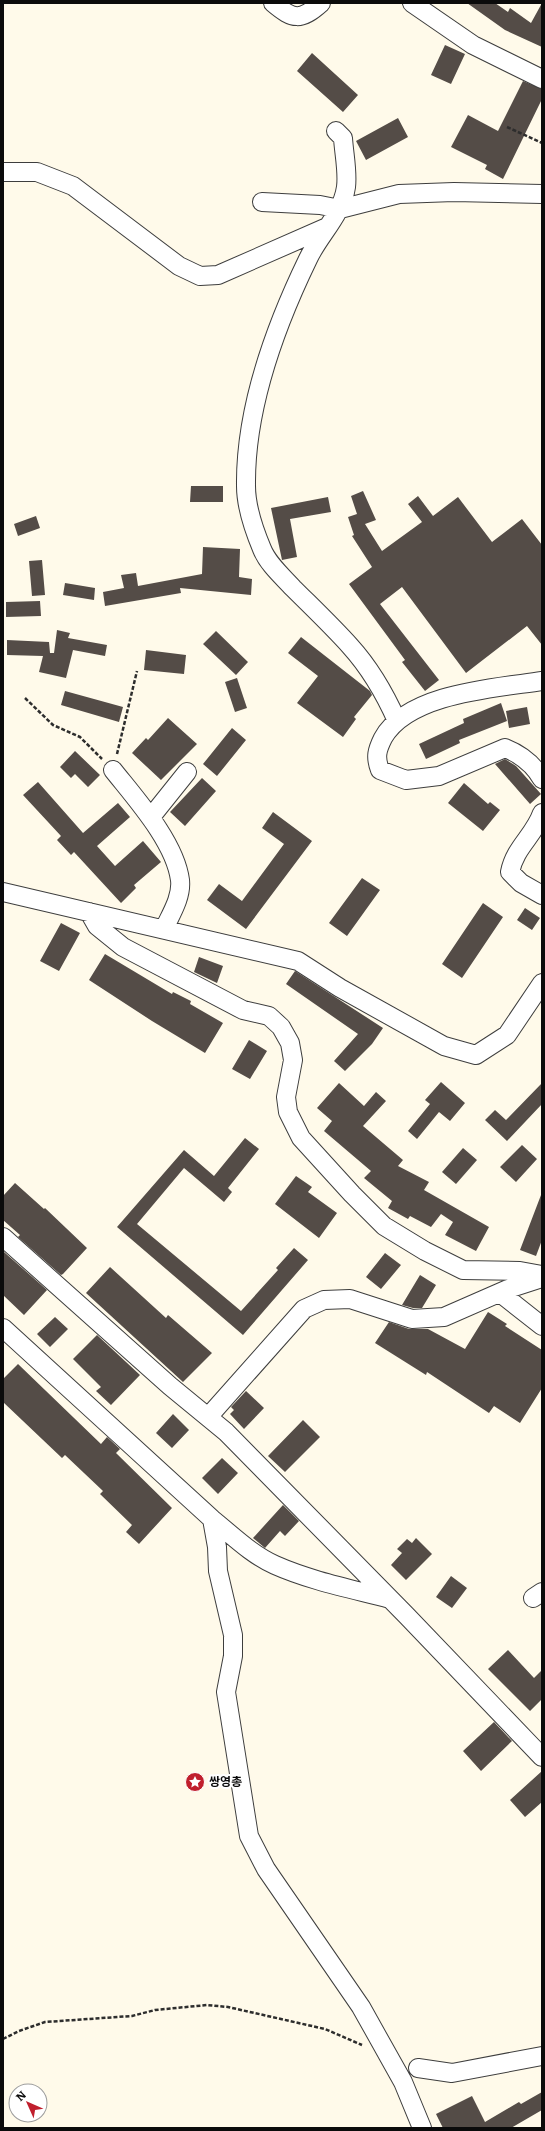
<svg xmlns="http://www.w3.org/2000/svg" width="545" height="2131" font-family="Literata,'Noto Sans KR',serif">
  <rect width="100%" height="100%" fill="#fffaea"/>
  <path fill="#544c47" d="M 467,3 L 495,3 L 508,12 L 510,8 L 531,23 L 542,3 L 542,47 L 505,30 Z
    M 445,45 L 465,54 L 451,84 L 431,75 Z
    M 312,53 L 358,95 L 343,112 L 297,71 Z
    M 523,81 L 542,89 L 542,99 L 503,179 L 485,169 L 487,165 L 451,147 L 468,115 L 498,131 Z
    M 398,118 L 408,137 L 366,160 L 356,141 Z
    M 191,486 L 223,486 L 223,502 L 190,502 Z
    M 363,491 L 376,520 L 365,524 L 382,551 L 422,522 L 408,504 L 418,496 L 433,516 L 458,497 L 492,542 L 522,519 L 542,545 L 542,645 L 527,626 L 466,673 L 402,587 L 380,604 L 439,680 L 425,691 L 402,662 L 405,660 L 349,584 L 372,567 L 352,536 L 354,535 L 348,517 L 357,514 L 351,496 Z
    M 328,497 L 331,512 L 290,519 L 297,557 L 282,560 L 271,508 Z
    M 36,516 L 40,528 L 18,536 L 14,524 Z
    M 203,547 L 240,549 L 239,577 L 252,579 L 251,595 L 180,588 L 181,593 L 105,606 L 103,592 L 124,588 L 121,575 L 136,573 L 138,586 L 202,574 Z
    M 42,560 L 45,595 L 32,596 L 29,561 Z
    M 65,583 L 95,588 L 94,600 L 63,595 Z
    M 40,601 L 41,616 L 6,617 L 6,602 Z
    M 57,630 L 70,633 L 68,638 L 107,645 L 105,656 L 73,650 L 66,678 L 39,672 L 43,656 L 7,655 L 7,640 L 49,642 L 50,653 L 54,653 Z
    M 216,631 L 248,662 L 236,675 L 203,644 Z
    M 301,637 L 370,691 L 372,695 L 354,717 L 356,719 L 343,737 L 297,703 L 318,676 L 288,653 Z
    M 146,650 L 186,655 L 184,674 L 144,670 Z
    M 237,678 L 247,708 L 235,712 L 225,682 Z
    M 65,691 L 123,707 L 119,722 L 61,705 Z
    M 501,703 L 507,721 L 459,740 L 460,743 L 426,759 L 419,744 L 464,723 L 463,719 Z
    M 527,707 L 530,724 L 509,728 L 506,711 Z
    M 168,718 L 197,744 L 161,780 L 132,753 L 146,738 L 148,740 Z
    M 232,728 L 246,740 L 217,776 L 203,764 Z
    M 75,751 L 100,775 L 88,787 L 75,774 L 71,778 L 60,767 Z
    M 505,759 L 516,766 L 541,794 L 530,804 L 495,764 Z
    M 202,778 L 216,791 L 185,826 L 170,812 Z
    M 38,782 L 83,833 L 118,803 L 130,817 L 97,846 L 115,866 L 143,841 L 161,862 L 134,885 L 136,888 L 121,903 L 74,852 L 71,855 L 57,840 L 61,836 L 23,795 Z
    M 464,783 L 488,804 L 490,802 L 500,810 L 483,831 L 448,803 Z
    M 273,812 L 312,841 L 246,929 L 207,900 L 219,884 L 242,901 L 284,844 L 262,828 Z
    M 362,878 L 380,890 L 347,936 L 329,923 Z
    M 483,903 L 503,917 L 462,978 L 442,964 Z
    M 525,908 L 540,918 L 532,930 L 517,920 Z
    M 61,923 L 80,933 L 59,971 L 40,961 Z
    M 105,954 L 172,994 L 173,992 L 191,1001 L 190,1004 L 223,1023 L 205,1053 L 152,1021 L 89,980 Z
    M 199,957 L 223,966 L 217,983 L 194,972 Z
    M 295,971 L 383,1028 L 372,1044 L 345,1071 L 334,1061 L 358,1034 L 286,984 Z
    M 249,1040 L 267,1051 L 250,1079 L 232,1069 Z
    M 441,1082 L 465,1103 L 450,1121 L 439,1112 L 417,1139 L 408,1131 L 430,1104 L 425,1100 Z
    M 339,1083 L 364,1106 L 376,1092 L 386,1101 L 363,1126 L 403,1160 L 398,1166 L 429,1182 L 424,1190 L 489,1227 L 476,1251 L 445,1235 L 453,1222 L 441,1214 L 431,1227 L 410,1216 L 408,1219 L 388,1208 L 392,1201 L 364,1178 L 371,1171 L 324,1131 L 332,1121 L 317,1108 Z
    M 542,1083 L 542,1104 L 507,1141 L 485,1120 L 495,1110 L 506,1120 Z
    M 245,1138 L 259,1149 L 228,1188 L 232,1192 L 224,1202 L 184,1168 L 137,1224 L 241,1311 L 278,1270 L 276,1268 L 294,1248 L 308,1260 L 243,1335 L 117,1227 L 184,1150 L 214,1176 Z
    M 522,1145 L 537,1159 L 516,1182 L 500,1167 Z
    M 463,1148 L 477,1160 L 456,1184 L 442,1172 Z
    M 296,1176 L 312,1187 L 308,1192 L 337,1213 L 319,1238 L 275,1204 Z
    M 15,1183 L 44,1209 L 45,1208 L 87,1248 L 63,1274 L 61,1275 L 18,1237 L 20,1235 L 3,1220 L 3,1196 Z
    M 541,1195 L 542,1240 L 536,1256 L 520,1250 Z
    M 4,1252 L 47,1290 L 24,1315 L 3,1295 Z
    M 385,1253 L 401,1265 L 381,1289 L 366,1277 Z
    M 110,1267 L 166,1318 L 168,1315 L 212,1353 L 183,1382 L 86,1293 Z
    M 420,1275 L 436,1285 L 422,1308 L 413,1308 L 402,1305 Z
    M 488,1312 L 507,1324 L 505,1326 L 542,1350 L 542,1388 L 520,1423 L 494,1406 L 489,1413 L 427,1372 L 426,1375 L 375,1343 L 389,1322 L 409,1329 L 428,1329 L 465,1349 Z
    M 55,1317 L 68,1329 L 50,1347 L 37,1334 Z
    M 97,1335 L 140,1375 L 111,1405 L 96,1391 L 101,1387 L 73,1359 Z
    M 18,1364 L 101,1444 L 107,1437 L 120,1449 L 116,1453 L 172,1508 L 139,1544 L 126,1532 L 132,1525 L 100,1494 L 103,1491 L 65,1455 L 62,1458 L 3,1402 L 3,1379 Z
    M 246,1391 L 264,1408 L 244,1429 L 230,1414 L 234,1410 L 231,1407 Z
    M 173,1414 L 189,1430 L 172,1448 L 156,1433 Z
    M 303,1420 L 320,1437 L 285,1472 L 268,1456 Z
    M 222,1458 L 238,1473 L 218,1494 L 202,1478 Z
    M 283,1505 L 299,1521 L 285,1536 L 280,1531 L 265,1548 L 253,1538 Z
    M 416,1538 L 432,1554 L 406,1580 L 391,1565 L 402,1553 L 397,1549 L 407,1539 L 412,1543 Z
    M 451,1576 L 467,1588 L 452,1608 L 436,1597 Z
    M 508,1650 L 534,1678 L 542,1670 L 542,1699 L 530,1711 L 488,1669 Z
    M 494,1722 L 512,1741 L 481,1771 L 463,1751 Z
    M 542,1771 L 542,1802 L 525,1817 L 510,1800 Z
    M 542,2092 L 542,2110 L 511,2128 L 443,2128 L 436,2114 L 472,2096 L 485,2122 L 519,2102 L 521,2104 Z"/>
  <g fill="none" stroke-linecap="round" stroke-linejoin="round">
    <g stroke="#3e3e3e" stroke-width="20">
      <path id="street" d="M 273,3 C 293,20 301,21 321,3
        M 412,3 L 473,45 L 542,79
        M 336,131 L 343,138 C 344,154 348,172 346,187 C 342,215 319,235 308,259 C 275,327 245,410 246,486 C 246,507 254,530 262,549 C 268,564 282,576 293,588 C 312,607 332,626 350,646 C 370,668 385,694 397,721
        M 3,172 L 37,172 L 73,186 L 179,266 L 200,276 L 218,275 L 325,228
        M 262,202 L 320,205 L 340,209 L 399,194 L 454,192 L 542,194
        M 542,681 C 496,688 408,693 383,738 C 377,750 375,757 380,770 L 406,780 L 439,776 L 505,748 C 520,754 534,765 542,779
        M 113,770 C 136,799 175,842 180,880 C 182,897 171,914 164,929
        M 542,813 C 534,836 515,847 510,872 L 521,883 L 542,895
        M 151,817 L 187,772
        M 3,892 L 298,961 L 340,988 L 444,1046 L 476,1055 L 507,1035 L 542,983
        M 89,912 L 97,926 L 123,947 L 243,1010 L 269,1016 L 281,1027 L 290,1043 L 293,1060 L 286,1097 L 288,1112 L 301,1138 L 352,1194 L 384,1226 L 425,1251 L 463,1270 L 520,1271 L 542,1275
        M 3,1237 L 170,1386 L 226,1432 L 406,1615 L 542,1757
        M 500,1293 L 542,1326
        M 3,1328 L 212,1519 C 232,1535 252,1555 275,1565 C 311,1581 352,1589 390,1599
        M 209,1416 L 304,1309 L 324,1300 L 350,1299 L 412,1319 L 444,1317 L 508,1289 L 542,1278
        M 212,1519 L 217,1547 L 218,1571 L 233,1635 L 233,1656 L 226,1692 L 249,1836 L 266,1869 L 361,2007 L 403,2082 L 422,2128
        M 533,1598 L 542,1592
        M 418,2068 L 452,2073 L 542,2056"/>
    </g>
    <path stroke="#2d2d2d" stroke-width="2.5" stroke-dasharray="4 2" stroke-linecap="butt" d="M 507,127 L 542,143
      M 25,698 L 53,725 L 80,737 L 102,759
      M 117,754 L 137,671
      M 3,2039 L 19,2031 L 45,2022 L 132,2016 L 155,2010 L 207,2005 L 228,2007 L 325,2029 L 362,2045"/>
    <use href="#street" stroke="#fff" stroke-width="18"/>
  </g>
  <defs>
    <g id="sight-disc" transform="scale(1)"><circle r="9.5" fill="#c01f2d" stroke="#fff"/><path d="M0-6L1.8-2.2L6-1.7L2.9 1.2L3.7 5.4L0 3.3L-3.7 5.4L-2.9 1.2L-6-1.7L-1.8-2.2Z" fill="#fff"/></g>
  </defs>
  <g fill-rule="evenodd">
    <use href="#sight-disc" x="195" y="1782"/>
  </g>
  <g text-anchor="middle" stroke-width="4" stroke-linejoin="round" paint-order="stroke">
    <g font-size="12" font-weight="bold" fill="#0b0b0b" stroke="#fff" text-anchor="start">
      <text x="209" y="1786">쌍영총</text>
    </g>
  </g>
  <rect width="545" height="2131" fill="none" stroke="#0b0b0b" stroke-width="8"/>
  <g transform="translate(28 2103) rotate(315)"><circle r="19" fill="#ffffff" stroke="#9d9d9d"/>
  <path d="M0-3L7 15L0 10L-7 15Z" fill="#c01f2d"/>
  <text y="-6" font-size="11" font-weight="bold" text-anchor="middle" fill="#0b0b0b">N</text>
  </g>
</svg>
